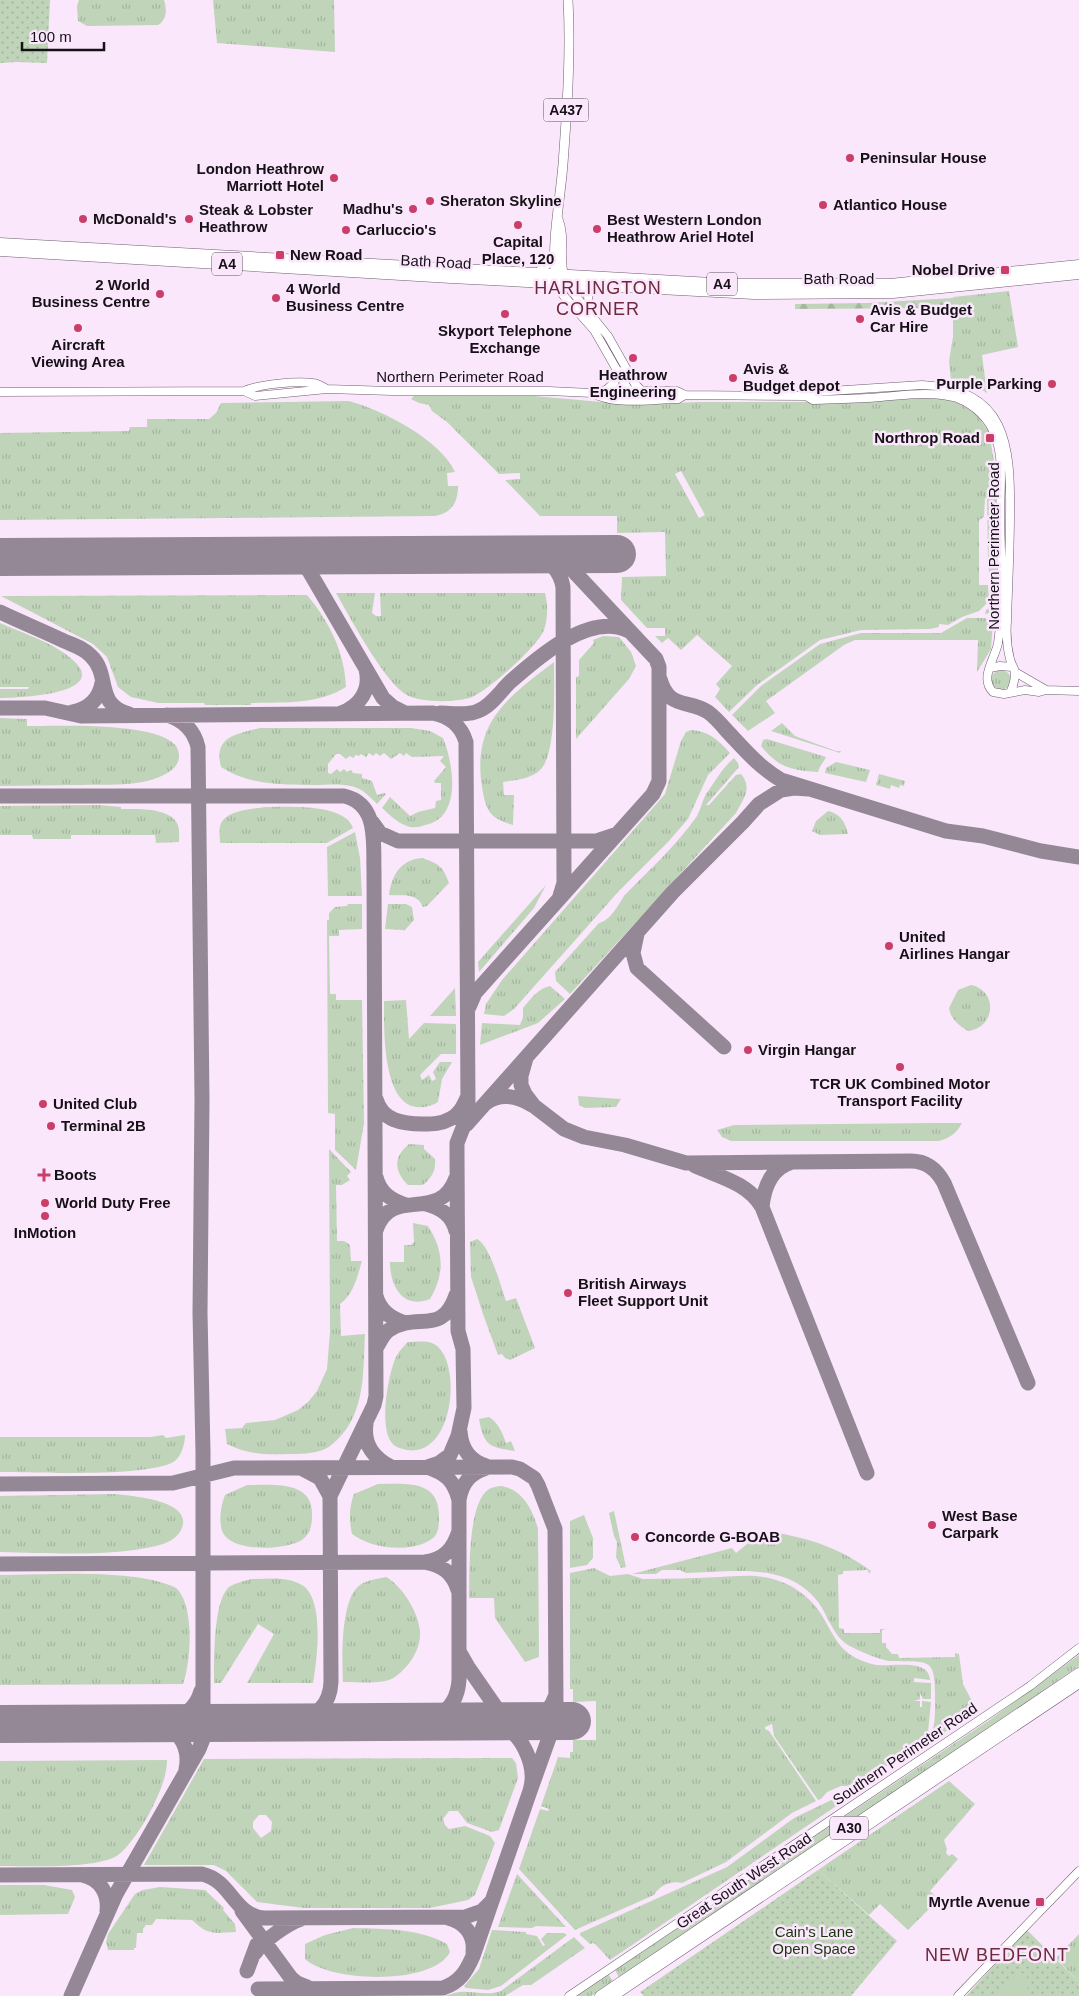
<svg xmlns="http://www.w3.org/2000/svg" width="1079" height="1996" font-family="Arial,sans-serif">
  <defs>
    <pattern id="grass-tufts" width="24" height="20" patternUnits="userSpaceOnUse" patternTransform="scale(1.25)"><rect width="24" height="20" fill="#c0d4ba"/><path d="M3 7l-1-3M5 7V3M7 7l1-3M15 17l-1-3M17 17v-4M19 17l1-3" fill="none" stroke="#a4b59f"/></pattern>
    <pattern id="forest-firs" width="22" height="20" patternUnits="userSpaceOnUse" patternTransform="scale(1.25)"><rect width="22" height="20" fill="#c0d4ba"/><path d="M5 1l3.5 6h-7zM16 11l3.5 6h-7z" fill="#a4b59f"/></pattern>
    <pattern id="park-dots" width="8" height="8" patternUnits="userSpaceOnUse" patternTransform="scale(1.25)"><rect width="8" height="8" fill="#c0d4ba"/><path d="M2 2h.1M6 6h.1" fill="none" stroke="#a4b59f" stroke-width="1.8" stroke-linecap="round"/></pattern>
  </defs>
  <rect width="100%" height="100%" fill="#fbe7fc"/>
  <path fill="url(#grass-tufts)" fill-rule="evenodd" d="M 79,0 L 164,0 C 167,9 167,20 158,25 L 87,26 L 78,21 L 77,6 Z
    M 213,0 L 334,0 L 335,52 L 217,43 Z
    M 1009,291 L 1018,347 L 982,355 L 987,393 C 976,386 964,378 951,380 L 949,361 L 953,337 L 953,297 Z
    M 414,396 L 534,396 L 635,405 L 698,402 L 861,402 L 913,398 L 943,399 L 958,403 L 976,414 L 989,432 L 996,474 L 997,611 L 985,614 L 986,610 L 991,607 L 990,604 L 992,591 L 988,565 L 987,498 L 985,498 L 984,517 L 979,520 L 979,585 L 988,585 L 989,598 L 986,604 L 979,611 L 962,617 L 948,625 L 939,624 L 939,627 L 930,629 L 861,630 L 820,640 L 757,685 L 729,712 L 715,697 L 720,689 L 716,684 L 732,666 L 697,635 L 681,650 L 668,638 L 662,643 L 655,636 L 665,636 L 665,628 L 647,628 L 621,600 L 622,577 L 666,576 L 665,532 L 617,533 L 617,516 L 540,516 L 505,480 L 520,479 L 520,473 L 499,474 L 447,422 L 432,411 L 429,405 L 419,403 L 411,399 ZM 681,471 L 705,515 L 699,518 L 675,474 Z
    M 349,401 C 382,410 440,439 455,472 L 447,473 L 448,486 L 458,486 C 458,502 452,513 435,516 L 0,520 L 0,433 L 129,431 L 130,427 L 147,427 L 147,419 L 209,419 L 216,413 L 221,403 Z
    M 336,593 L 375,593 L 372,613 L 376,616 L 381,616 L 380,593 L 545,593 C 548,605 548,618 544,630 C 537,647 489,690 472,697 C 457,703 419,703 405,694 C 382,678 351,619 336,593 Z
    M 307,595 C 329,621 345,653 346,687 C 317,705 284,702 251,703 L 251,705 L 205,705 L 204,703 L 158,703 L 131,697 L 118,687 L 107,657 L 93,644 L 1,596 Z
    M 967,618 L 983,618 L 993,620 L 991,649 L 977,672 L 978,640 L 855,640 L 844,645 L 766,701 L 775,713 L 748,731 L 732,715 L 761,686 L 820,644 L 861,633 L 941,633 Z
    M 0,623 C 24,634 56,643 75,662 C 108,695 14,698 0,698 L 0,689 L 28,689 L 29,687 L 0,687 Z
    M 603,636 L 619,637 L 631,652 L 636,666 L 629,679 L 576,739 L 576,677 L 579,676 L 579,660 L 594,643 L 593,640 Z
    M 554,662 C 554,685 557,755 540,770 C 531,779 515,780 503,782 L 504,795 L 514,795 L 513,825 C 490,818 486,812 482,787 C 472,722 507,698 554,662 Z
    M991 680a10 10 0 1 1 20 0a10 10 0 1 1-20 0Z
    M 0,718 L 27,719 L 27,726 C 59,726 150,722 173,743 C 177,746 179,751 179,756 C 179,763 175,768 169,772 C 143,788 109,784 80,785 C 53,785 27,786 0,786 Z
    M 782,723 L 795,736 L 836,751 L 841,751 L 840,753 L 771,731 Z
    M 260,728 L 411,728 L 430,731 L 443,738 C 453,762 462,814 429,824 C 422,826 414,829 407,826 C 397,823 389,814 382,808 L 390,797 L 410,816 L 418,812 L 435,808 L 436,801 L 441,800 L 441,783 L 435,783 L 434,781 L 446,767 L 440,761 L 444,756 L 412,757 L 406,753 L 404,756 L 400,753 L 391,759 L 384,753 L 380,756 L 376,753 L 373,756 L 369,753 L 366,757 L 361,754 L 359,756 L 356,755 L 353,758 L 350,756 L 346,759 L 340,754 L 336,754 L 328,764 L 328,773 L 331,774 L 337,769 L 340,772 L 344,769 L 347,772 L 351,770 L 353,773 L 362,774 L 362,778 L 372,781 L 377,795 L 384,793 L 386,794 L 377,804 C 373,800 368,795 363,791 C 349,782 330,785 314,785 C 281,785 249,785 221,767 C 213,736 237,734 260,728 Z
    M 691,730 C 709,731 718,740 730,753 L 708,775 L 688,819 L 668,842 L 618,892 L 514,1009 L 504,1016 L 484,1014 L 486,1004 L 502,980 L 665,794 L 681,741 L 686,732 Z
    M 767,739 L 826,757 C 824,762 820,765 818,772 C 791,770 779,768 761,746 L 763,740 Z
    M 734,758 L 738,763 L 739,767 L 706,805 L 709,805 L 736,775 L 741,774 C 753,788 743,800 736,813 L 570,994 L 556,981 L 555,972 L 599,923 C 610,921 619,904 624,896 C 649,870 677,845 697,816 C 701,809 702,801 706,794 C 715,782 722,768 734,758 Z
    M 836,762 L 870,770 L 866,782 L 825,773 L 826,768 Z
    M 879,774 L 905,781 L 904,786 L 900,785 L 899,788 L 891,785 L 890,789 L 876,785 Z
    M 99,805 L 121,807 L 121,809 C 136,809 168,807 177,823 C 180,829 179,835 179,842 L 156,843 L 155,835 L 71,835 L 71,839 L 33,839 L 32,835 L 0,835 L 0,806 Z
    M 266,807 C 287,807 345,803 353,828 L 327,843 L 220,843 C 220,838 219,831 220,826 C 224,810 253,809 266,807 Z
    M 828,811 C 841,814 845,822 848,834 L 820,835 L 812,831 L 816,821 Z
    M 355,832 L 360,858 L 362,896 L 328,896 L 327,847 Z
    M 422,858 C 439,864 443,866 449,883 L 427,906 L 423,907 C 417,892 402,896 389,895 C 392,875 400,860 422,858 Z
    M 546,885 L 534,908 L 479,972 L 478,962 Z
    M 348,904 L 362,904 L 362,929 L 339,930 L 339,936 L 329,936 L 330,994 L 336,994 L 336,1000 L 362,1000 L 364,1123 L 356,1170 L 335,1150 L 335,1114 L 328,1113 L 327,920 L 329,920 L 329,913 L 335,907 L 347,906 Z
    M 388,904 L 406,904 L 412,907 L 414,920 L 404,931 L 403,930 L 385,929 Z
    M 971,985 C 999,991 995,1028 968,1031 C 959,1026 950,1018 949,1008 L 958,990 Z
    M 550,986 L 565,999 L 538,1023 L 480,1045 L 482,1023 L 520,1025 L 523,1017 L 523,1008 C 530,1000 538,988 550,986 Z
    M 455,988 L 456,1016 L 430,1016 Z
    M 406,1000 L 409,1039 L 424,1023 L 456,1024 L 456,1054 L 441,1054 L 420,1075 L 422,1080 L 429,1075 L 432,1081 L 436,1079 L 433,1072 L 440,1062 L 452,1062 L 442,1079 L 438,1102 C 432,1106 424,1108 416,1107 C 382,1102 384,1027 384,1001 Z
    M 578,1096 L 621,1099 L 616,1107 L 585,1108 L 579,1105 Z
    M 934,1123 L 962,1123 C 957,1133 950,1138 939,1141 L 731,1141 L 722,1137 L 717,1130 L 734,1125 Z
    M 409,1144 L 424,1145 L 424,1149 L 435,1159 C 436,1171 432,1177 423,1185 L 408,1185 C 394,1171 393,1157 409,1144 Z
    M 329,1149 L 351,1172 L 347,1176 L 350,1180 L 342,1185 L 336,1185 L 337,1241 L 344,1241 L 350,1245 L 351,1261 L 362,1261 C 357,1277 354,1294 340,1304 L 341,1336 L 365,1334 C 363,1370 366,1412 337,1440 C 333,1443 330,1447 325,1449 C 313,1454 299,1454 287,1454 C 265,1455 246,1454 227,1444 L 225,1429 L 242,1428 L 246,1423 L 275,1420 L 298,1410 L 308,1402 L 317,1391 L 327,1369 L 330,1332 Z
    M 413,1223 L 428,1226 C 444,1251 445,1274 430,1299 C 403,1310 390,1286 390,1262 L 404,1262 L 404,1245 L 411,1245 L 414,1242 Z
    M 477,1239 C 490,1245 501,1287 506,1301 L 516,1298 L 535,1348 L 510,1360 L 505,1358 L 502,1354 L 498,1355 L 484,1317 L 471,1277 L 470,1242 Z
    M 408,1342 C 415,1342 427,1340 434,1344 C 465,1361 453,1471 397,1447 C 376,1438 388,1374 396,1357 C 399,1351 403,1347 408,1342 Z
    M 489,1417 C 498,1422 503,1434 506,1443 L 511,1441 L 515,1451 C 489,1447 484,1446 479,1419 Z
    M 163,1435 L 166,1438 L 185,1435 C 185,1443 182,1454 176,1460 C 156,1478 32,1472 0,1472 L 0,1437 L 151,1437 Z
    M 378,1484 C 406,1484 439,1479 439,1516 C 439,1524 439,1533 433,1538 C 412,1554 372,1549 352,1534 C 349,1521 349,1507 354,1494 Z
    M 247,1485 C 273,1485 314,1480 312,1516 C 312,1526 310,1534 302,1540 C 285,1550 234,1553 223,1533 C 218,1522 221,1505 225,1495 Z
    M 500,1486 C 522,1488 533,1510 538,1529 L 539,1657 L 525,1662 L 495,1618 L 494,1598 L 469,1598 C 470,1574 467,1503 489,1489 C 493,1487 496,1487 500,1486 Z
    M 115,1494 C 131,1496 196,1500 181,1530 C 177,1539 165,1544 156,1546 C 110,1557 48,1553 0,1552 L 0,1496 Z
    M 614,1511 L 626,1567 L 621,1568 L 616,1557 L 617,1542 L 614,1536 L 609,1513 Z
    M 584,1515 L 593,1538 L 593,1558 L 587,1565 L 570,1568 L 570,1521 Z
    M 778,1533 C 815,1540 841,1549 871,1571 L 869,1574 L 868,1570 L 843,1571 L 843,1574 L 838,1575 L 839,1628 L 844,1629 L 844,1633 L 880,1633 L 880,1629 L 886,1629 L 882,1630 L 882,1643 L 886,1643 L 886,1647 L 892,1654 L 898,1654 L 899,1658 L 955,1657 L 955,1653 L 959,1654 L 963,1684 L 973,1703 L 968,1716 L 925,1746 C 936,1729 935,1718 935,1699 C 936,1654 927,1663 890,1661 C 879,1660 857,1650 848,1645 C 833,1636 828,1615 818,1602 C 787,1561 730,1572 686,1573 L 680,1570 L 662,1570 L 656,1574 L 632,1574 L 732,1548 L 736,1553 L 752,1540 Z
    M 594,1568 L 610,1576 L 628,1574 L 643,1579 C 669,1579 694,1578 720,1577 C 737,1576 756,1574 773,1579 C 791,1584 808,1595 819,1611 C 831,1628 835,1647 856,1658 C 862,1661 870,1664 877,1665 C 892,1667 929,1658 930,1680 L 914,1678 L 914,1682 L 931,1683 L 931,1699 L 923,1699 L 920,1693 L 920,1699 L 914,1701 L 920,1701 L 920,1707 L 922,1707 L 922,1701 L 931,1702 L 928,1732 L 919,1744 L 873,1775 L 848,1786 L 841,1786 L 827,1792 L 821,1799 L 818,1800 L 774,1736 L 772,1724 L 765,1727 L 765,1729 L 769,1731 L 816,1801 L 792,1813 L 726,1862 L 682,1883 C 671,1880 659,1886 654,1895 L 575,1930 L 519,1869 L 540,1809 L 548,1811 L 549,1809 L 541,1806 L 558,1757 L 570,1758 L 570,1752 L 573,1752 L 573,1740 L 596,1740 L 596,1701 L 573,1702 L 573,1689 L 570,1689 L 570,1573 Z
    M 0,1575 C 47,1575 136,1568 176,1588 C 195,1605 191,1662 183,1684 L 0,1685 Z
    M 386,1577 C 402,1586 418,1611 420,1631 C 421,1645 414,1659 404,1669 C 400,1673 395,1678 389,1680 C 375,1684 357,1682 343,1682 C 342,1660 340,1599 360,1585 C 367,1580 377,1579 386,1577 Z
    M 251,1579 C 267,1579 287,1576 302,1585 C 325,1599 317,1660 313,1683 L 247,1683 L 274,1634 L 258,1624 L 221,1683 L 214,1683 C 214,1661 213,1601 229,1587 C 235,1583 245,1581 251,1579 Z
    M 1079,1655 L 1079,1666 L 620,1979 L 615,1970 L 991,1719 Z
    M 512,1758 L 516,1763 L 518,1778 L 499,1830 L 492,1832 L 467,1823 L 458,1811 L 449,1811 L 443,1819 L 445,1825 L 449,1829 L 465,1826 L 490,1836 L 495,1843 L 475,1895 L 468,1900 L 430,1908 L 304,1908 L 257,1902 L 226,1871 L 214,1865 L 144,1865 L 204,1759 ZM 259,1815 L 266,1815 L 272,1822 L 271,1831 L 261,1838 L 253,1828 L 253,1822 Z
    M 167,1760 C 167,1777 159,1794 152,1808 C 146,1821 128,1850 115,1857 C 90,1869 29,1866 0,1866 L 0,1761 Z
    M 871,1781 L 873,1781 L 610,1960 L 594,1943 L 590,1944 L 580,1935 L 580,1933 L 727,1867 L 794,1818 Z
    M 949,1781 L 975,1804 L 944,1840 L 947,1849 L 946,1853 L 949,1856 L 952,1854 L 958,1859 L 930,1891 L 939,1899 L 908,1930 L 880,1904 L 869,1915 L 818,1870 Z
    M 517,1874 L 566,1927 L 536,1926 L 532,1928 L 498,1927 Z
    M 0,1885 L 44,1885 L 72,1890 L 75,1897 L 68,1914 L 0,1915 Z
    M 160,1887 L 205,1890 L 224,1908 L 223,1910 L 235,1924 L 236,1932 C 213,1933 209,1936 192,1920 L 156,1919 L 152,1925 L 146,1925 L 143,1929 L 143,1933 L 137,1933 L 136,1948 L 134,1948 L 134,1950 L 108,1950 L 106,1942 L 108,1934 L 135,1894 L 143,1890 Z
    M 353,1928 C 384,1929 419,1928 447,1944 L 450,1952 C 433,1986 329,1982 305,1959 L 305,1944 L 325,1935 Z
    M 492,1930 L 526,1932 L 526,1934 L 537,1936 L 543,1946 L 545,1945 L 541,1939 L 547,1933 L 564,1933 L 567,1935 L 501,1986 L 488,1990 L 466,1988 L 464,1986 L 479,1969 Z
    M 1079,1934 L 1079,1982 L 1056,1958 Z
    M 574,1937 L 585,1948 L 531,1985 L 523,1985 L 505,1996 L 444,1996 C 450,1995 455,1992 460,1992 C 475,1991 487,1996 501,1991 Z
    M 608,1974 L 613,1981 L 591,1996 L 575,1996 Z"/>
  <path fill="url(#forest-firs)" d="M 953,298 L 953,308 L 795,309 L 795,304 L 868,303 Z"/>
  <path fill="url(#park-dots)" d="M 0,0 L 50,0 L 47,63 L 17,62 L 0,63 Z
    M 818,1870 L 897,1941 L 851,1996 L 644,1996 L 640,1992 Z
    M 1027,1930 L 1079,1982 L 1079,1996 L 966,1996 Z"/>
  <path fill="#c0d4ba" d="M 1019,1970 L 1032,1982 L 1025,1991 L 1028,1996 L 993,1996 Z"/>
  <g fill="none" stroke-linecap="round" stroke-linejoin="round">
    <path stroke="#958896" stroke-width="15" d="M 532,554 C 548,559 560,569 563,587 L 564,883 L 560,896
      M 283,556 L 300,562 L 309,571 L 383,698 L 393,707 L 405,713
      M 0,612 C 21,622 43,631 64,641 C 73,645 84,648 91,656 C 111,675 94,704 129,714
      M 660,679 C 669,710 688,699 708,712 C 715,717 721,724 727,731 C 744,749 759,767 781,780 L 946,831 L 983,836 L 1041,851 L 1079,857
      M 0,708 L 45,708 L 81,716 L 433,713 C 450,717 461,725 466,742 L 468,1108 L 466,1120 L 457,1143 L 457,1153 L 458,1331 L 463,1349 L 464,1408 L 458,1436 L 450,1455 L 439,1463 L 427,1467 C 446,1473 454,1481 459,1500
      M 72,712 C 88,709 99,700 102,683
      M 341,713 C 360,706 371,690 366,669
      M 440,713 C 451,713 467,716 478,711 C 491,706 499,693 509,683 C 537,658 590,611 629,631
      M 0,796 L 344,796 C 379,804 373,843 374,871 L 376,1396 L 374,1405 L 330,1496 L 331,1682 C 330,1706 316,1716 295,1722
      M 372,822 L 380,833 L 398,841 L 596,841 L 614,835
      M 637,934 L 633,953 L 637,968 L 724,1047
      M 469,1007 L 475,993 L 653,794 L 659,781 L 659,667 L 656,659 L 565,562 L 558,557 L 546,554
      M 526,1058 L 521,1076 L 521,1085 L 525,1094 L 534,1106 L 564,1129 L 584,1137 L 625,1145 L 686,1163 L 911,1161 C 927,1161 937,1170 944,1183 L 1028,1383
      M 376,1099 C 382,1121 403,1124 423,1124 C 433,1124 441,1124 450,1119 C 459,1115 463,1107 467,1098
      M 486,1103 C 501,1092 517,1096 532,1105
      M 466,1125 L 673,892 L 743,822 L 759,804 L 781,790 L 794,788 L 808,789
      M 695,1166 C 720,1177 748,1183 762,1207 L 867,1473
      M 376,1177 C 380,1193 391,1200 406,1205
      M 426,1204 C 441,1208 452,1215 456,1231
      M 762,1207 C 764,1187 771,1168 792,1162
      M 376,1230 C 392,1184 439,1225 456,1178
      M 376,1296 C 380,1311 391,1319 406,1323
      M 376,1348 C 380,1342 383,1334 389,1330 C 417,1311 442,1337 456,1295
      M 366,1424 C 363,1445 374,1458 391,1467
      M 460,1431 C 461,1448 470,1461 486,1466
      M 303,1469 L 320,1478 L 330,1496
      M 0,1484 L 173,1483 L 234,1468 L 512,1467 L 520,1469 L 534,1478 L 538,1485 L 555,1529 L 556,1709 L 550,1735 L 530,1791
      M 459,1500 C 462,1483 470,1473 486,1468
      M 425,1562 C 442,1565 453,1573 458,1590
      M 0,1564 L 425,1562 C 445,1559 453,1549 459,1531
      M 460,1653 L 468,1667 L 511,1729
      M 499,1721 C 521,1720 547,1723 555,1697
      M 390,1722 C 422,1720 456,1722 459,1680 L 459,1490
      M 151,1723 C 176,1723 191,1746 186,1769
      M 163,1723 C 181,1719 196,1710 201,1691
      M 0,1875 L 202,1874 C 232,1881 233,1915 264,1918 L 465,1917 L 482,1911 L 491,1902
      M 82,1875 C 100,1879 109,1893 107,1911
      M 242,1911 L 291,1978 L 297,1983 L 307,1987
      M 448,1918 C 464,1922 475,1934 473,1952
      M 255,1953 C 263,1941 288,1923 301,1919
      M 247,1971 L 257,1944
      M 258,1989 L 443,1988 C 460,1982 466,1972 473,1956 L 530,1791 C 538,1766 521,1729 495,1723 C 482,1720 465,1722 452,1721
      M 71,1996 L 116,1894 L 199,1749 L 203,1739 L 203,1452 L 200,1313 L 202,1100 L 198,747 C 194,730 184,720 167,715"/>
    <path stroke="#958896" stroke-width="38" d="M 0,557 L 617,554
      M 0,1724 L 572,1721"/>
    <g stroke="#6e5d6f" stroke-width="9">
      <path id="secondary" d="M 556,283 L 563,295 L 594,330 L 629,391 L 644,399
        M 566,284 L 608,336 L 635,384 L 643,392
        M 589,311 L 588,295 L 598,286
        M 606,390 L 614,383 L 619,371
        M 244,391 C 260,384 295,381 313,383 C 318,383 323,387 327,389
        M 0,392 L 244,391 L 255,396 L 327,389 L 392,391 L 549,391 L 592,393 L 606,390 L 677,391 L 685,395 L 806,396 L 814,392 L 922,385 C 1007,388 1011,446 1010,515 C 1010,550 1008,586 1007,621 C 1006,634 1007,647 1010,659 C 1011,664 1015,669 1015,673 C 1015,679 1013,686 1011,691
        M 592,393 C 616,406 651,399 678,399 L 685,395
        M 806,396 L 813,400 C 835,399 858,399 881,397 C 905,395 933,391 957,398 C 975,405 990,419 996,438 C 1004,462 1000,492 1000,517 C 1001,558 1004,602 998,643 C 995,659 979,678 993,692 L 1004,694 L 1025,690 L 1039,692 L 1046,690 L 1079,691
        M 990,668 L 1000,666 L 1012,667
        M 1015,672 L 1046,690
        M 569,1996 L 1030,1686 L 1079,1648
        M 958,1996 L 1079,1871"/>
    </g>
    <g stroke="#6e5d6f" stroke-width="10">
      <path id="primary" d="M 558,219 C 566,239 557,260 565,280
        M 538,273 L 555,256
        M 556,281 C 551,242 560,203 563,164 C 567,110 571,54 568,0"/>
    </g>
    <g stroke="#6e5d6f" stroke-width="11">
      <path id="highway" d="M 0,243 L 730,284 L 890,284 L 1079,265
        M 0,251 L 451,278 L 754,294 L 893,293 L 1079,274
        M 600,1996 L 1079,1673
        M 613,1996 L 1079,1683"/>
    </g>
    <use href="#secondary" stroke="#fff" stroke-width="8"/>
    <use href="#primary" stroke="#fff" stroke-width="9"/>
    <use href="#highway" stroke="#fff" stroke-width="10"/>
  </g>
  <g fill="#cb3e69" stroke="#fbe7fc" stroke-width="2">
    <circle cx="850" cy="158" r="5"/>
    <circle cx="334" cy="178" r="5"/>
    <circle cx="430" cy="201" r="5"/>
    <circle cx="823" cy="205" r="5"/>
    <circle cx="413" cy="209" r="5"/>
    <circle cx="83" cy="219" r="5"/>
    <circle cx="189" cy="219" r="5"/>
    <circle cx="518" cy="225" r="5"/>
    <circle cx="597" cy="229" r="5"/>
    <circle cx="346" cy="230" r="5"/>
    <rect x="275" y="250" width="10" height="10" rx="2.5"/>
    <rect x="1000" y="265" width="10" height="10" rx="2.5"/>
    <circle cx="160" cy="294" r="5"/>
    <circle cx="276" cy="298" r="5"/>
    <circle cx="505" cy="314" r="5"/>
    <circle cx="860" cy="319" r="5"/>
    <circle cx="78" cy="328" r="5"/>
    <circle cx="633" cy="358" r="5"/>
    <circle cx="733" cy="378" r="5"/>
    <circle cx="1052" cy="384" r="5"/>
    <rect x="985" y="433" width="10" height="10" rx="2.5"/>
    <circle cx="889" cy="946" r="5"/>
    <circle cx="748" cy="1050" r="5"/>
    <circle cx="900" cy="1067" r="5"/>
    <circle cx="43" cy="1104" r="5"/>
    <circle cx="51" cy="1126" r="5"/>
    <path d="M41.5 1167.5h5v5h5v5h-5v5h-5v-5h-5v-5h5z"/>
    <circle cx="45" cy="1203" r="5"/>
    <circle cx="45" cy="1216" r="5"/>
    <circle cx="568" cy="1293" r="5"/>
    <circle cx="932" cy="1525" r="5"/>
    <circle cx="635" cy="1537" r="5"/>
    <rect x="1035" y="1897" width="10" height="10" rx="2.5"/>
  </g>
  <g text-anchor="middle" stroke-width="5" stroke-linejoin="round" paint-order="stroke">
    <g fill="#fbe7fc" stroke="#5b505c" stroke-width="1">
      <rect x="543.5" y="98.5" width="45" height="23" rx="4"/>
      <rect x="212" y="252.5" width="30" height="23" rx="4"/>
      <rect x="707" y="272.5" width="30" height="23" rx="4"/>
      <rect x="830" y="1816.5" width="38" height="23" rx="4"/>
    </g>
    <g font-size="14" font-weight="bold" fill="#161017">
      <text x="566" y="115">A437</text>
      <text x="227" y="269">A4</text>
      <text x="722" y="289">A4</text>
      <text x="849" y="1833">A30</text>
    </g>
    <g font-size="15" font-weight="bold" fill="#161017" stroke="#fbe7fc" text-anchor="start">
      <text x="860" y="163">Peninsular House</text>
      <text x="324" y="174" text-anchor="end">London Heathrow<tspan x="324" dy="17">Marriott Hotel</tspan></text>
      <text x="440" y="206">Sheraton Skyline</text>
      <text x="833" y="210">Atlantico House</text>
      <text x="403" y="214" text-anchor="end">Madhu's</text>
      <text x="199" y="215">Steak &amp; Lobster<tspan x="199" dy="17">Heathrow</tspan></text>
      <text x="93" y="224">McDonald's</text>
      <text x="607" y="225">Best Western London<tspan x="607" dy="17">Heathrow Ariel Hotel</tspan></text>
      <text x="356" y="235">Carluccio's</text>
      <text x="518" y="247" text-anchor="middle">Capital<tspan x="518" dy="17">Place, 120</tspan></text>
      <text x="290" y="260">New Road</text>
      <text x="995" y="275" text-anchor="end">Nobel Drive</text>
      <text x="150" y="290" text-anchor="end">2 World<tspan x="150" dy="17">Business Centre</tspan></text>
      <text x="286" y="294">4 World<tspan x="286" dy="17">Business Centre</tspan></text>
      <text x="870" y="315">Avis &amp; Budget<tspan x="870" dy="17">Car Hire</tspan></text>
      <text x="505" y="336" text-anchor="middle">Skyport Telephone<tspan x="505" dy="17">Exchange</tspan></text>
      <text x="78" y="350" text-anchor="middle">Aircraft<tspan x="78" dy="17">Viewing Area</tspan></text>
      <text x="743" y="374">Avis &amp;<tspan x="743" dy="17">Budget depot</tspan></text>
      <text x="633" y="380" text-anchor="middle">Heathrow<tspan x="633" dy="17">Engineering</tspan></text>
      <text x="1042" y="389" text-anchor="end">Purple Parking</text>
      <text x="980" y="443" text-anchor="end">Northrop Road</text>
      <text x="899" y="942">United<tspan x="899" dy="17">Airlines Hangar</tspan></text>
      <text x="758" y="1055">Virgin Hangar</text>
      <text x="900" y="1089" text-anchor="middle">TCR UK Combined Motor<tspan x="900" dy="17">Transport Facility</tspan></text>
      <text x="53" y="1109">United Club</text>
      <text x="61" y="1131">Terminal 2B</text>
      <text x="54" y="1180">Boots</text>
      <text x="55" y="1208">World Duty Free</text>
      <text x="45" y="1238" text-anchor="middle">InMotion</text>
      <text x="578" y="1289">British Airways<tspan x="578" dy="17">Fleet Support Unit</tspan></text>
      <text x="942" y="1521">West Base<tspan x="942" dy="17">Carpark</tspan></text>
      <text x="645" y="1542">Concorde G-BOAB</text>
      <text x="1030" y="1907" text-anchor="end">Myrtle Avenue</text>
    </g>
    <g font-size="15" fill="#161017" stroke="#fbe7fc">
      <text transform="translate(436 262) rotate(3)" y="5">Bath Road</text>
      <text x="839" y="284">Bath Road</text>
      <text x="460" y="382">Northern Perimeter Road</text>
      <text transform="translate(994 546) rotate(-90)" y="5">Northern Perimeter Road</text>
      <text transform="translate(905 1754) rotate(-34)" y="5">Southern Perimeter Road</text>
      <text transform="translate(744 1881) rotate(-34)" y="5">Great South West Road</text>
    </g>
    <g font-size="15" fill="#16360a" stroke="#fbe7fc">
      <text x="814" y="1937">Cain's Lane<tspan x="814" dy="17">Open Space</tspan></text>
    </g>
    <g font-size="18" letter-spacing="1" fill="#6f293c" stroke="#fbe7fc">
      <text x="598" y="294">HARLINGTON<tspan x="598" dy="21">CORNER</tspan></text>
      <text x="997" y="1961">NEW BEDFONT</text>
    </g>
  </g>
  <path d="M22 42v8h82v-8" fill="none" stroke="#161017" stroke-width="2.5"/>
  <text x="30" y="42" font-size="15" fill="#161017" stroke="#fbe7fc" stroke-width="4" paint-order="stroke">100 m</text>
</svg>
